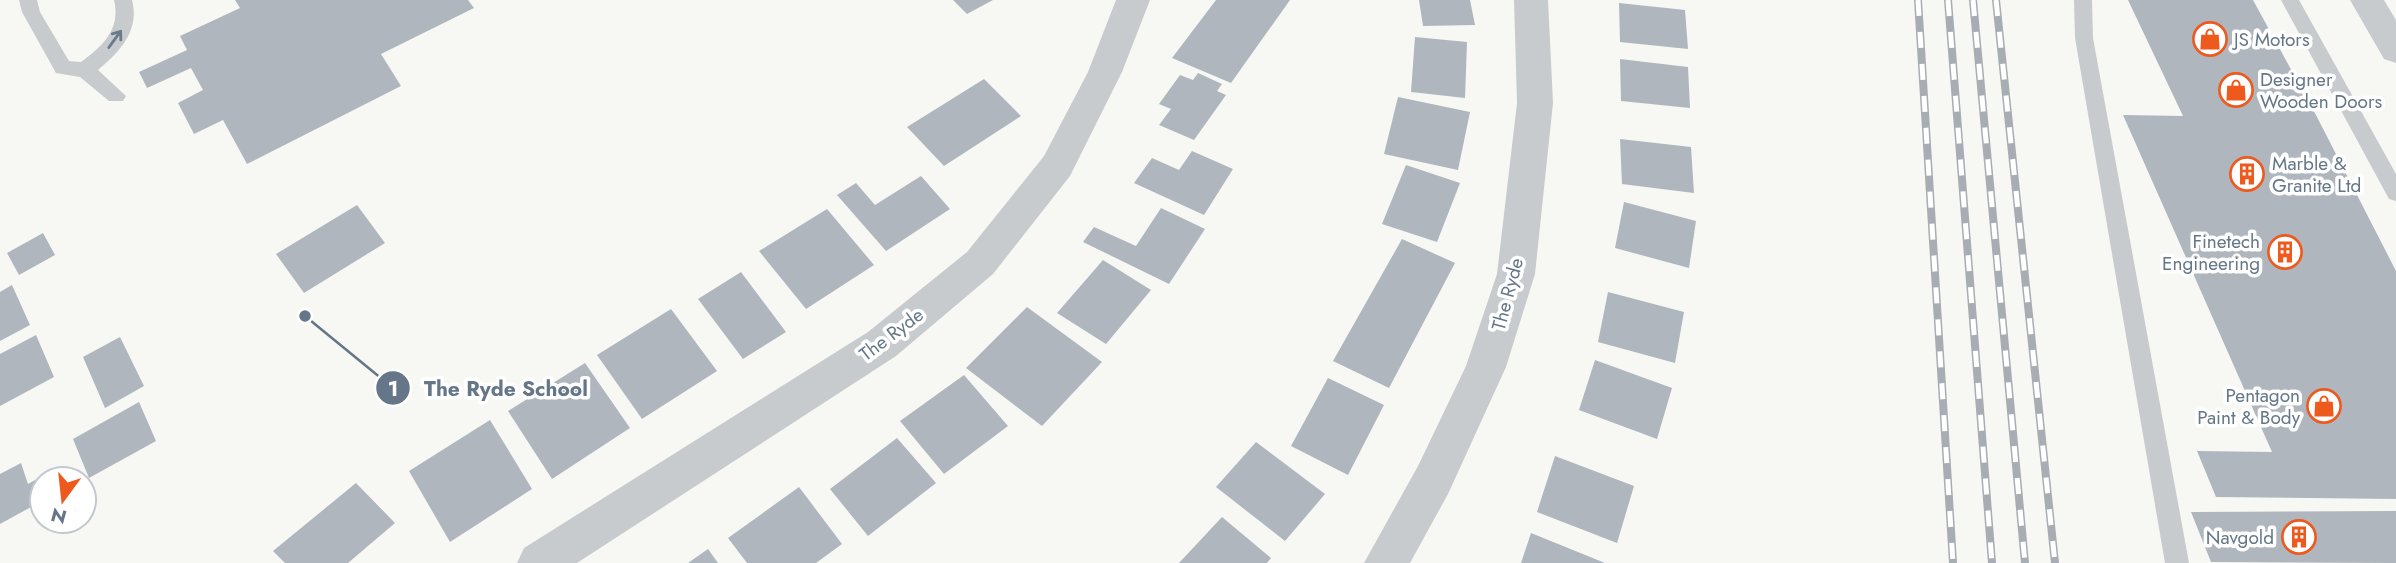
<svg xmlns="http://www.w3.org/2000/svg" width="2396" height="563" font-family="Jost,sans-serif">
  <rect width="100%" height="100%" fill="#f7f8f4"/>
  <path fill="#afb6bd" d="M 235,0 L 468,0 L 474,8 L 381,54 L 401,86 L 247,164 L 223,120 L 194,134 L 178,103 L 203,90 L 191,68 L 147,88 L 139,72 L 187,50 L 180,36 L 240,8 Z
    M 953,0 L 993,0 L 967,14 Z
    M 1216,0 L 1290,0 L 1231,83 L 1172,58 Z
    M 1419,0 L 1470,0 L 1475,25 L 1423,26 Z
    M 2128,0 L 2253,0 L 2317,117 L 2396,271 L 2396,499 L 2216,497 L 2197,451 L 2272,452 L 2123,115 L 2183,116 Z
    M 1619,3 L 1685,10 L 1688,49 L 1620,42 Z
    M 1415,37 L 1467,42 L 1465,98 L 1411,92 Z
    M 1620,59 L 1688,67 L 1690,108 L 1621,101 Z
    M 1198,73 L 1222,84 L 1217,91 L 1226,95 L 1194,140 L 1159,125 L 1171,109 L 1159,104 L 1180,75 L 1193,80 Z
    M 984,79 L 1021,116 L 944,166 L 907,127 Z
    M 1398,97 L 1470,112 L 1458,170 L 1384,154 Z
    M 1620,139 L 1691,147 L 1694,193 L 1622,184 Z
    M 1192,151 L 1233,169 L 1204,215 L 1134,183 L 1152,158 L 1179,170 Z
    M 1406,165 L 1460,183 L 1437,242 L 1382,224 Z
    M 921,176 L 950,209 L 886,251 L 837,195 L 856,183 L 875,205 Z
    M 1624,202 L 1696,221 L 1689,268 L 1615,248 Z
    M 357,205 L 385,243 L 304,293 L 276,254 Z
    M 1161,208 L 1205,229 L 1169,284 L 1083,242 L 1094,227 L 1136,246 Z
    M 827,209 L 874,265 L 806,309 L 759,251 Z
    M 43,233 L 55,255 L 19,275 L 7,253 Z
    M 1402,239 L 1455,263 L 1389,388 L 1333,361 Z
    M 1103,260 L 1151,290 L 1106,344 L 1057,313 Z
    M 741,272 L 786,332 L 743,359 L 698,299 Z
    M 12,285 L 30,325 L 0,341 L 0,292 Z
    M 1608,292 L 1684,312 L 1675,363 L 1598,342 Z
    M 1027,307 L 1102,362 L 1042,426 L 966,368 Z
    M 671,309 L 717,371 L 642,419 L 597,355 Z
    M 36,335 L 54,377 L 0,406 L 0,354 Z
    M 120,337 L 144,386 L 105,408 L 83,357 Z
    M 1595,360 L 1672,388 L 1657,439 L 1579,410 Z
    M 585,363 L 630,428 L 552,479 L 508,411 Z
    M 964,375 L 1008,426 L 944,474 L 900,421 Z
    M 1328,378 L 1384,405 L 1348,475 L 1291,446 Z
    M 139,402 L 156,441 L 89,478 L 73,439 Z
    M 490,420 L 532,489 L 450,542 L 409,471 Z
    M 897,438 L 936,483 L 868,536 L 830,489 Z
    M 1256,442 L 1325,494 L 1285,541 L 1216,487 Z
    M 1555,456 L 1634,486 L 1617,543 L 1537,512 Z
    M 21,463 L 28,484 L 53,470 L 57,479 L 42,479 L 42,501 L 0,524 L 0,474 Z
    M 356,483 L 395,523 L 348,563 L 285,563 L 273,551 Z
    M 799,487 L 842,544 L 816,563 L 747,563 L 728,538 Z
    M 2396,511 L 2396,563 L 2211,562 L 2191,512 Z
    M 1222,517 L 1271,558 L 1267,563 L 1179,563 Z
    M 1531,533 L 1605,563 L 1521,563 Z
    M 708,549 L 718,563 L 688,563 Z"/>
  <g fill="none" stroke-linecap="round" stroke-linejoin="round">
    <path fill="#c7cbce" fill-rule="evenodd" d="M 19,0 L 37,0 L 40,12 L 69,61 L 81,62 C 103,46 121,29 114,0 L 132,0 C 140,30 120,52 98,70 L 126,96 L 123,101 L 109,101 L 80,77 L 56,73 L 22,12 Z
      M 2074,0 L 2092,0 L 2093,38 L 2189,563 L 2165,563 L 2075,38 Z
      M 2281,0 L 2299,0 L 2396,174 L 2396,201 L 2389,199 Z"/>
    <path fill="#c7cbce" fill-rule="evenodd" d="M 1116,0 L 1150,0 L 1122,72 L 1070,176 L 993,274 L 896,356 L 577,563 L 517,563 L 524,548 L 868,332 L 967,252 L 1044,156 L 1088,72 Z
      M 1514,0 L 1548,0 L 1553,103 L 1535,274 L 1506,367 L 1448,494 L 1410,563 L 1364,563 L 1418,466 L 1466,366 L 1497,274 L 1517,103 Z
      M 2350,0 L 2384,0 L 2396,20 L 2396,63 L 2384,59 Z"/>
    <g stroke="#a7adb3" stroke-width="8">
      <path id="rail" d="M 1918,0 L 1953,563
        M 1948,0 L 1992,563
        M 1973,0 L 2025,563
        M 1996,0 L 2055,563"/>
    </g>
    <use href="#rail" stroke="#fff" stroke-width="5" stroke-dasharray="16" stroke-linecap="butt"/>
  </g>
  <defs><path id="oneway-shaft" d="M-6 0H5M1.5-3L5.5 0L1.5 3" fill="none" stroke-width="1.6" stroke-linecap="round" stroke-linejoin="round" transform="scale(1.75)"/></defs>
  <use stroke="#697a8b" href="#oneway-shaft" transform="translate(115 39) rotate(-54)"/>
  <defs>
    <g id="shop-ring" transform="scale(1.75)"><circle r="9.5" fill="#fff" stroke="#ee5a1e" stroke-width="1.5"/><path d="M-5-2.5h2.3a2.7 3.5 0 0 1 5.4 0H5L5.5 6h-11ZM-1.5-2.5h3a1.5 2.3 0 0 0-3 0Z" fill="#ee5a1e"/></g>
    <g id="building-ring" transform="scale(1.75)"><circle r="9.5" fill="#fff" stroke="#ee5a1e" stroke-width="1.5"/><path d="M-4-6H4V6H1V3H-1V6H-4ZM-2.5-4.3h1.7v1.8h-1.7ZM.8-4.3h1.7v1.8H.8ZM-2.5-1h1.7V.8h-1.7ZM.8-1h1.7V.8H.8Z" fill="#ee5a1e"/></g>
  </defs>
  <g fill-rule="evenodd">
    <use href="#shop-ring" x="2210" y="39"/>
    <use href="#shop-ring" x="2236" y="90"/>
    <use href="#building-ring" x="2247" y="174"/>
    <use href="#building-ring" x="2285" y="252"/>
    <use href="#shop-ring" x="2324" y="406"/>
    <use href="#building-ring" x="2299" y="537"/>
  </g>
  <g text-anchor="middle" stroke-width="7" stroke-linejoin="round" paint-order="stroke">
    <g font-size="19" fill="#647687" stroke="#fff" text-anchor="start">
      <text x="2234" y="46">JS Motors</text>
      <text x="2260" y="86">Designer<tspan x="2260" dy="22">Wooden Doors</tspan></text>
      <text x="2272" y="170">Marble &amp;<tspan x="2272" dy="22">Granite Ltd</tspan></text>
      <text x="2260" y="248" text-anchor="end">Finetech<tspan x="2260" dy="22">Engineering</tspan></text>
      <text x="2300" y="402" text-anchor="end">Pentagon<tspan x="2300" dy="22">Paint &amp; Body</tspan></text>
      <text x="2274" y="544" text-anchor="end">Navgold</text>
    </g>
    <g font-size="19" fill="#647687" stroke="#fff">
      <text transform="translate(1507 294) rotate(-75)" y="7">The Ryde</text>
      <text transform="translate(891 334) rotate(-37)" y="7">The Ryde</text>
    </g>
  </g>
  <path fill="none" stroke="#647687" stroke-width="2.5" d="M305 316L393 388"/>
  <g fill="#647687" stroke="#fff" stroke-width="2.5">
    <circle cx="305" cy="316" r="7"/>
    <circle cx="393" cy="388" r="18"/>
  </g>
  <g font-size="21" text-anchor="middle" font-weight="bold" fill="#fff">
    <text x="393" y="396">1</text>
  </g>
  <g font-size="21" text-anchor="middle" font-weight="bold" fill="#647687" stroke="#fff" stroke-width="7" stroke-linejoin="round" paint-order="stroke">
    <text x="506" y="396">The Ryde School</text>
  </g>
  <g transform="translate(63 500) rotate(195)"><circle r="33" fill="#ffffff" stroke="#c1c8cf" stroke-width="2"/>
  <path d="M0-5L12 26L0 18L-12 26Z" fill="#ee5a1e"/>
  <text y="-10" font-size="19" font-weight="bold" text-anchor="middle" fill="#647687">N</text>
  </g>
</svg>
